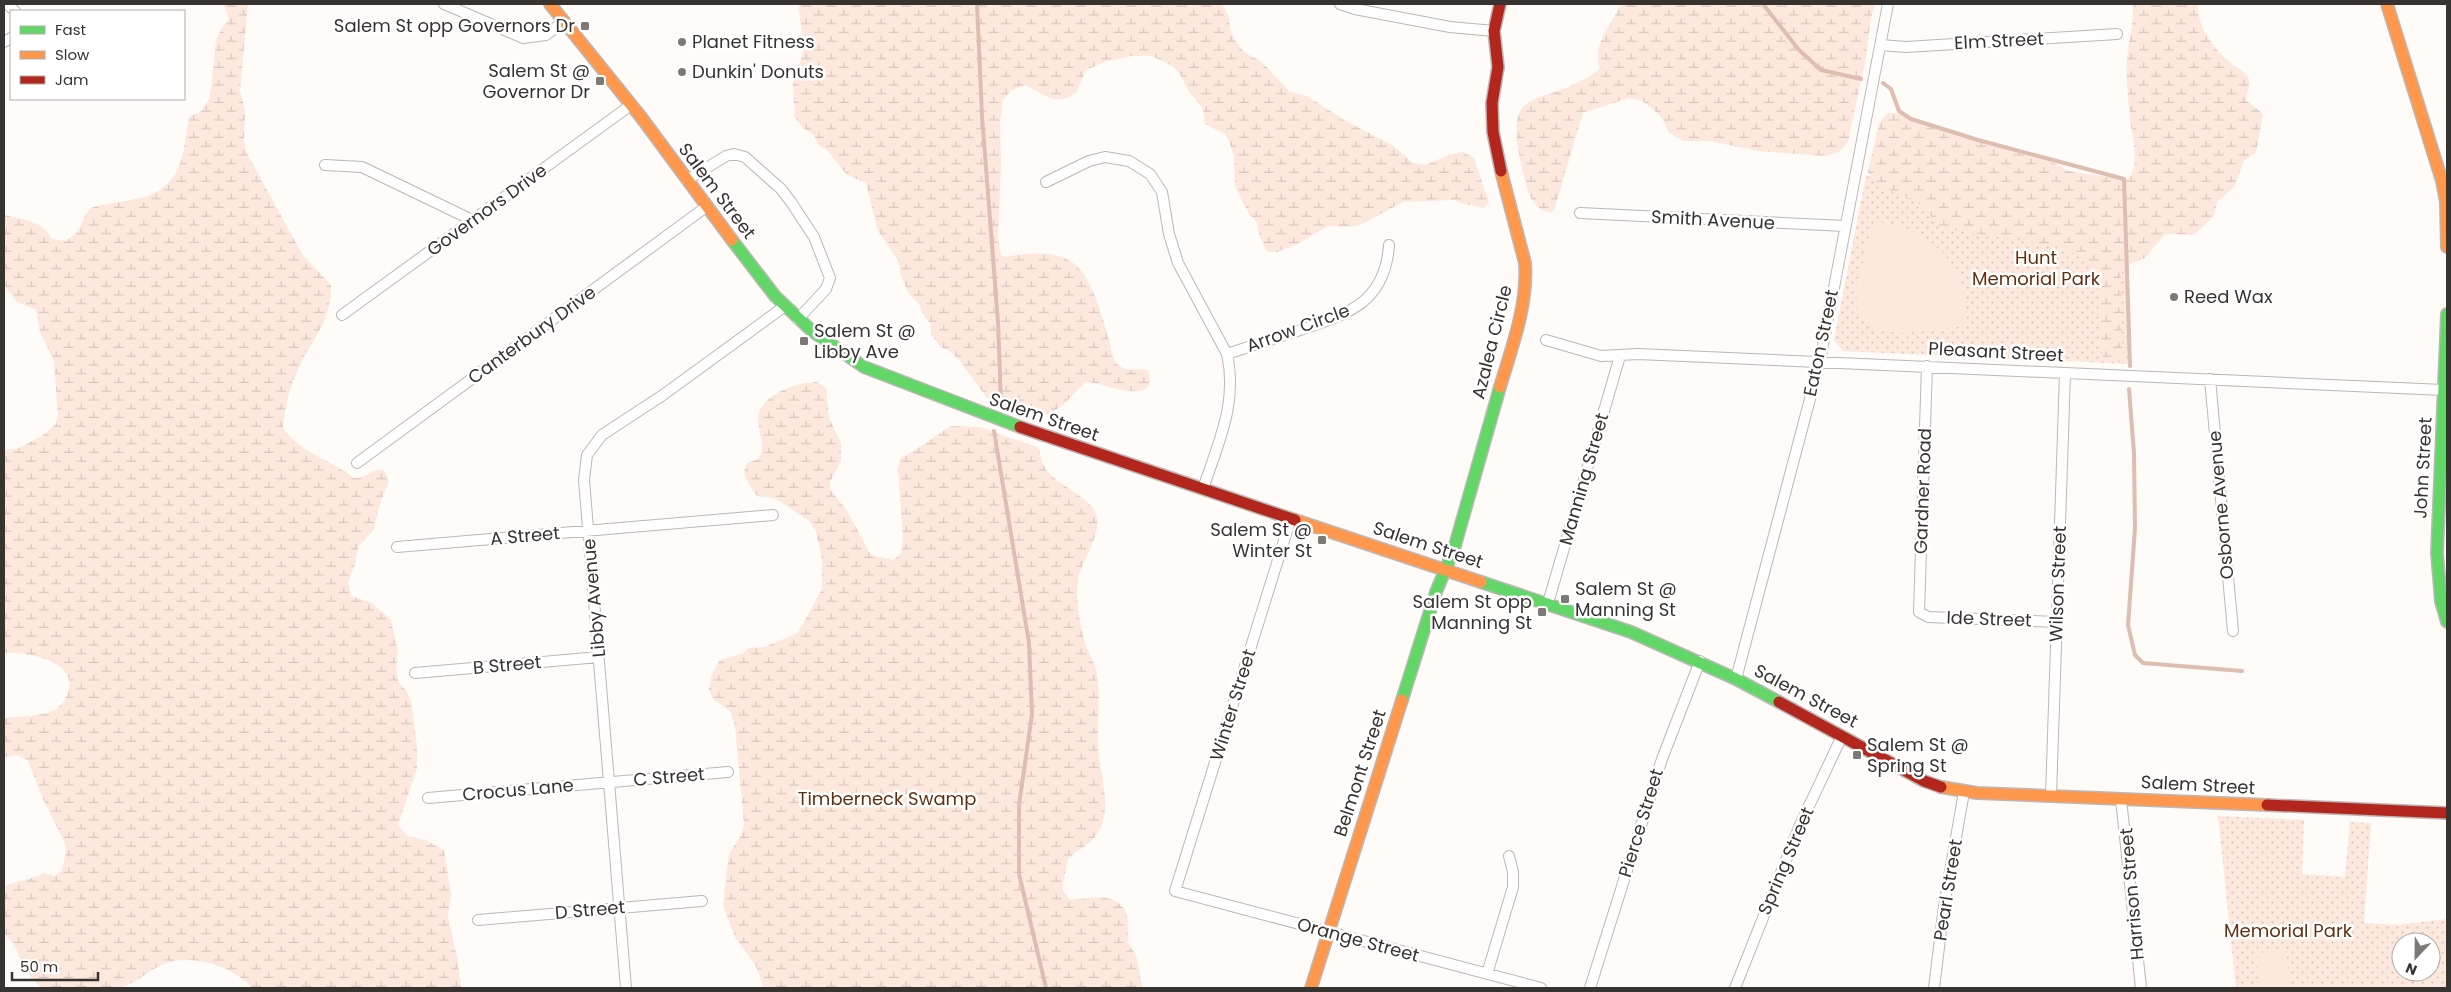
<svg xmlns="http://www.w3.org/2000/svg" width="2451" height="992" font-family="Poppins,sans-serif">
  <defs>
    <pattern id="grass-dots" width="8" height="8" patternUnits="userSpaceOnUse" patternTransform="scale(1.25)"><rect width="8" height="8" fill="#fde8de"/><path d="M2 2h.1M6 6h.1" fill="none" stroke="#d9c7bf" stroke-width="1.8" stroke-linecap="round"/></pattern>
    <pattern id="wetland-marsh" width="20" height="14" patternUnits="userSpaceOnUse" patternTransform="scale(1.25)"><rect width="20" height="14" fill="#fde8de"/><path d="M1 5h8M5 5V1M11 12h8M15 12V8" fill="none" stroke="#d9c7bf"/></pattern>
  </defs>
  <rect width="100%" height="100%" fill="#fefbf9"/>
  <path fill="url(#grass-dots)" fill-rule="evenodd" d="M 1866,176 L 2127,179 L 2129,364 L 1843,351 L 1834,340 Z
    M 2218,816 L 2304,820 L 2302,874 L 2345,877 L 2350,822 L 2371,823 L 2364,923 L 2399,925 L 2447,919 L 2447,988 L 2236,988 ZM 2401,942 L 2431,942 L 2431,972 L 2401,972 Z"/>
  <path fill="url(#wetland-marsh)" d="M 223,4 L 248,4 L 240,90 L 245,111 L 244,140 L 246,152 L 302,254 L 331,285 C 331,322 314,336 299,367 C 290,385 285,406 283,427 C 297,452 332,460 354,478 C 365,479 372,468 384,470 L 389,481 L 379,506 L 374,529 L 358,547 L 355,565 L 348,582 L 351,596 L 372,603 L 391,620 L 398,652 L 396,667 L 398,682 L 406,690 L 411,701 L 417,746 L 417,768 L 398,825 L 407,836 L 425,840 L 444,850 L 451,895 L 448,917 L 458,962 L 461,988 L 252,988 C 234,966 191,953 164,964 C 149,970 136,983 120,988 C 106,992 60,988 43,988 C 19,972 23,949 4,934 L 4,887 C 17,880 31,880 44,873 L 55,876 L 62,870 L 66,852 L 65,843 L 44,801 L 28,761 L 18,755 L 4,757 L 4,718 C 19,716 39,717 53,711 C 60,708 65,700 68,693 C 80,661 25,651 4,653 L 4,450 L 17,449 L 42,436 L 56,424 L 58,416 L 54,361 L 40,332 L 36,310 L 17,302 L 4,285 L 4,215 C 20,219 45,221 51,239 L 66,241 C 86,228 78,222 91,208 C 127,197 165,206 181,161 C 186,147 185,130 190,116 L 200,112 L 210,98 L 216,41 L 221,29 L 229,19 Z
    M 798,4 L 1222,4 L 1229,17 L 1230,29 L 1236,42 L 1244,52 L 1262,62 L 1290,92 L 1307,96 L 1344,120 L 1392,145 L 1413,163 L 1426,165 L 1449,155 L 1463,152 L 1474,158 L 1489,203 L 1483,208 L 1461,203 L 1455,200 L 1403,202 L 1362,224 L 1351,227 L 1328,226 L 1298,244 L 1277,252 L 1269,252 L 1266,250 L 1259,234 L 1257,222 L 1249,214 L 1235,186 L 1234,156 L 1229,141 L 1225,134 L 1205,124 L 1203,109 L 1188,90 L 1181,76 L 1174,67 L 1161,60 L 1150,56 L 1132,56 L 1104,62 L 1086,70 L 1076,93 C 1054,108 1044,93 1025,85 L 1012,90 L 1003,100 L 1000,121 L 1001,164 L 998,238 L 1001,255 L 1004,257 C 1078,244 1087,267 1107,332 C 1110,342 1111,352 1115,361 C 1126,375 1134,367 1148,370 C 1161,411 1098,380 1085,382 L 1063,405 L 1048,415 L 1001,404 L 987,398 L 960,361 L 951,352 L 941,347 L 931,334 L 931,324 L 924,316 L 919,304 L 909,294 L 901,276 L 898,260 L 878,231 L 866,183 L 847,175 L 828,151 L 818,144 L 814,135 L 803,128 L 795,118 L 793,85 L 804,49 Z
    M 1621,4 L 1876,4 L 1871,17 L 1866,57 L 1848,142 L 1839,152 L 1826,156 L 1759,151 L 1709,141 L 1683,141 L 1669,133 L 1662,118 L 1652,108 L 1642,101 L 1629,98 L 1583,113 L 1554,210 L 1551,213 C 1532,209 1528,193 1524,175 C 1498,76 1542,113 1600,69 C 1591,45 1612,25 1621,4 Z
    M 2133,4 L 2198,4 C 2197,28 2214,49 2232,64 C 2238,68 2247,72 2249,80 C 2250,87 2246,93 2246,100 L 2263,114 L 2256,152 L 2244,161 L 2234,187 L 2217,202 L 2214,216 L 2194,235 L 2165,234 L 2145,258 L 2124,266 L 2119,283 L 2121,292 L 2123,363 L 2104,360 L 2102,354 L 2098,270 C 2086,242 1966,236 1937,226 C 1933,219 1929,212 1923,207 C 1909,194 1879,192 1868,172 L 1879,124 L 1887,113 L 1903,114 L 1931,126 L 2008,146 L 2045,158 L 2069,171 L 2127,180 C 2142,165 2131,135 2130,116 C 2128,98 2126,79 2127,62 C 2128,42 2134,24 2133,4 Z
    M 817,382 L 826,388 L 829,418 L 841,443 L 841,461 L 830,482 L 830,489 L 847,511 L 871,555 L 893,560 L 901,554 L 903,538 L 898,469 L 900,459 C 917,449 934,438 950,426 L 980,427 L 1039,448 C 1040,454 1041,461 1044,466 C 1054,485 1090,496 1096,514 C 1103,538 1078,562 1077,586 C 1077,605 1080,628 1086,646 C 1089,654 1094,661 1096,670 C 1101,695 1097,720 1098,746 C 1099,773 1113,806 1099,831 C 1092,844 1078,849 1068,859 L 1062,889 L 1069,899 C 1083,901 1096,894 1110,899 C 1133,907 1127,925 1128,941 C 1129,946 1133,950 1135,954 C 1140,965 1139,978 1143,988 L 764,988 L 756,966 L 735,937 L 723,905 L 729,854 L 742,834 L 744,824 L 735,726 L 730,711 L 713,699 L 709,689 L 712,674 L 720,660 L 742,654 L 749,648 L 765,647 L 798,633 L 822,589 L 822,560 L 816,531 L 809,521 L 784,504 L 774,498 L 757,496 C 750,485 739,475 748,462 L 757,460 C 768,448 758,433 758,419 C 759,395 797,382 817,382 Z"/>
  <path fill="#fde8de" d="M 1874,221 C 1934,230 1968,263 1967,326 L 1902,333 L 1872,330 L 1857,314 L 1857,285 Z
    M 2286,950 L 2290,988 L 2259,988 L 2256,953 Z"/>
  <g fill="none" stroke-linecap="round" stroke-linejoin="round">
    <path stroke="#ddbeb0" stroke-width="4" d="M 977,4 L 982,116 L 998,322 L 1001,404
      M 1763,4 L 1799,50 L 1821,70 L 1861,79
      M 1883,83 L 1891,89 L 1899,111 L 1911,119 L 1978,140 L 2124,179 L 2130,366
      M 2129,389 L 2134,453 L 2135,528 L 2128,625 L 2135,655 L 2143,663 L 2242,671
      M 994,431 L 1029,643 L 1032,714 L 1019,805 L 1019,874 L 1046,988"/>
    <g stroke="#bbb8b7" stroke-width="12">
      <path id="street" d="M 7,4 L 15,11
        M 444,4 L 523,38 L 546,35 L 564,21
        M 1340,4 L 1355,9 L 1450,27 L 1494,31
        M 4,42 L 11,38
        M 1881,45 L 1906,47 L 2117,34
        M 325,165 L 362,167 L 472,220
        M 687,180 L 726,156 L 734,154 L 745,157 L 781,189 L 791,202 L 814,237 L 830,278 L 826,289 L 798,319
        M 1046,182 L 1089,161 L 1105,157 L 1129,161 L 1150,174 L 1162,192 L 1169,234 L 1178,263 L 1227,354 C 1238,403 1218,443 1203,489
        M 1580,213 L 1845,226
        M 342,315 L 631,105
        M 1546,340 L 1601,356 L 1638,354 L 2444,390
        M 1227,354 C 1251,346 1275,338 1300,330 C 1348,314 1385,303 1389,245
        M 1927,366 L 1919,612 L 1928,617 L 2057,622
        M 2210,379 L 2233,631
        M 357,463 L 706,207
        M 1291,518 L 1175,891 L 1541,988
        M 397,547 L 773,515
        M 1548,603 L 1620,356
        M 415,673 L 599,657
        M 1736,679 L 1820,361 L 1888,4
        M 2051,796 L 2065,373
        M 428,798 L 728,772
        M 2121,799 L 2141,988
        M 478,920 L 702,901
        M 1487,974 L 1513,887 L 1513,872 L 1509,856
        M 626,988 L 584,480 L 587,455 L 602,435 L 663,395 L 785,306
        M 1590,988 L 1662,759 L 1700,661
        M 1735,988 L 1800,825 L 1842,736
        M 1934,988 L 1944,906 L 1964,792"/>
    </g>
    <g stroke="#bbb8b7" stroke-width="14">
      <path id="fast" d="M 732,240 L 775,296 L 812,331 L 864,367 L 1020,427
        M 2447,314 L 2437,553 L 2441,601 L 2447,622
        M 1481,582 L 1631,632 L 1736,679 L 1779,702
        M 1402,700 L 1436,592 L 1454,549 L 1500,387"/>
    </g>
    <g stroke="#bbb8b7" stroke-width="14">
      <path id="slow" d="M 550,4 L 641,117 L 732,240
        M 2387,4 L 2442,181 L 2446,202 L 2447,247
        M 1500,387 C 1512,347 1528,305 1525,263 L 1501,171
        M 1295,520 L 1481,582
        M 1941,787 L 1977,793 L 2267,805
        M 1311,988 L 1402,700"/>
    </g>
    <g stroke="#bbb8b7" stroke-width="14">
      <path id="jam" d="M 1500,4 L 1494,31 L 1498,67 L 1492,103 L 1493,132 L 1501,171
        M 1020,427 L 1295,520
        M 1779,702 L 1924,781 L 1941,787
        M 2267,805 L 2447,813"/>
    </g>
    <use href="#street" stroke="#fffefe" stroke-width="10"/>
    <use href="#fast" stroke="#63d668" stroke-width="11"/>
    <use href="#slow" stroke="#ff974d" stroke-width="11"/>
    <use href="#jam" stroke="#b3261e" stroke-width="11"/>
  </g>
  <g fill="#7d7977" stroke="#fff" stroke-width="2">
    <rect x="580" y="21" width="10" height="10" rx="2.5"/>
    <circle cx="682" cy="42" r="5"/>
    <circle cx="682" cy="72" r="5"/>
    <rect x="595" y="76" width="10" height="10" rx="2.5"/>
    <circle cx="2174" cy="297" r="5"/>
    <rect x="799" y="336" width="10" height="10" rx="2.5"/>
    <rect x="1317" y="535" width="10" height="10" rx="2.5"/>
    <rect x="1560" y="594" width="10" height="10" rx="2.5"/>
    <rect x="1537" y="607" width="10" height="10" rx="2.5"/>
    <rect x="1852" y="750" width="10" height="10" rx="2.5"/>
  </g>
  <g text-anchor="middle" stroke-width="5" stroke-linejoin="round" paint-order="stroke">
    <g font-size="18" fill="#373331" stroke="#fff" text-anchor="start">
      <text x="575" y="32" text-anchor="end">Salem St opp Governors Dr</text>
      <text x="692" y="48">Planet Fitness</text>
      <text x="590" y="77" text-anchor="end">Salem St @<tspan x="590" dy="21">Governor Dr</tspan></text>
      <text x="692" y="78">Dunkin' Donuts</text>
      <text x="2184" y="303">Reed Wax</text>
      <text x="814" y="337">Salem St @<tspan x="814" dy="21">Libby Ave</tspan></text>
      <text x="1312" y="536" text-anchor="end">Salem St @<tspan x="1312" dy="21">Winter St</tspan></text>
      <text x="1575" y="595">Salem St @<tspan x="1575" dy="21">Manning St</tspan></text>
      <text x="1532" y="608" text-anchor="end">Salem St opp<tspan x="1532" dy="21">Manning St</tspan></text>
      <text x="1867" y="751">Salem St @<tspan x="1867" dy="21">Spring St</tspan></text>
    </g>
    <g font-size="18" fill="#373331" stroke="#fff">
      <text transform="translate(1999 41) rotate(-3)" y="6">Elm Street</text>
      <text transform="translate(717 191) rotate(53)" y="6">Salem Street</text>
      <text transform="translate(487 210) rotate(-36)" y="6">Governors Drive</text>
      <text transform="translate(1713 220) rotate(3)" y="6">Smith Avenue</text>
      <text transform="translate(1298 328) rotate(-20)" y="6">Arrow Circle</text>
      <text transform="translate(532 335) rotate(-36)" y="6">Canterbury Drive</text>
      <text transform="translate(1492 342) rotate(-76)" y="6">Azalea Circle</text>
      <text transform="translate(1821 343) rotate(-78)" y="6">Eaton Street</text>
      <text transform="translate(1996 352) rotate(3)" y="6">Pleasant Street</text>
      <text transform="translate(1044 417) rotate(19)" y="6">Salem Street</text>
      <text transform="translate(2423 468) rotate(-87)" y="6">John Street</text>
      <text transform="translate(1584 479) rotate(-74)" y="6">Manning Street</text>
      <text transform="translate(1923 491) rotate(-88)" y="6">Gardner Road</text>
      <text transform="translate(2221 505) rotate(-95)" y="6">Osborne Avenue</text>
      <text transform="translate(525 536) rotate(-5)" y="6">A Street</text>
      <text transform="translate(1428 545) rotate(18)" y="6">Salem Street</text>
      <text transform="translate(2058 584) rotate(-88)" y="6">Wilson Street</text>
      <text transform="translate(594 598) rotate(-95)" y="6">Libby Avenue</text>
      <text transform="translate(1989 619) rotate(2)" y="6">Ide Street</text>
      <text transform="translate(507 665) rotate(-5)" y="6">B Street</text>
      <text transform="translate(1806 696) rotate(28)" y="6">Salem Street</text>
      <text transform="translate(1233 705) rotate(-73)" y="6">Winter Street</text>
      <text transform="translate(1360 773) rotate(-72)" y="6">Belmont Street</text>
      <text transform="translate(669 777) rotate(-5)" y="6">C Street</text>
      <text transform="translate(2198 785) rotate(3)" y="6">Salem Street</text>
      <text transform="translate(518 790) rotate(-5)" y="6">Crocus Lane</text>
      <text transform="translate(1641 823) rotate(-73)" y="6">Pierce Street</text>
      <text transform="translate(1786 861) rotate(-67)" y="6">Spring Street</text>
      <text transform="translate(1948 890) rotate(-81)" y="6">Pearl Street</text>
      <text transform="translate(2132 894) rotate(-95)" y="6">Harrison Street</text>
      <text transform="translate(590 910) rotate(-5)" y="6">D Street</text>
      <text transform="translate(1358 940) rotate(15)" y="6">Orange Street</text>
    </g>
    <g font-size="18" fill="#632e0f" stroke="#fff">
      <text x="2036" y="264">Hunt<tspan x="2036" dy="21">Memorial Park</tspan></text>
      <text x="887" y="805">Timberneck Swamp</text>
      <text x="2288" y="937">Memorial Park</text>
    </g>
  </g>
  <rect width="2451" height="992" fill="none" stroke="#373331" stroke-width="10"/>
  <rect x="10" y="10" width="175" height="90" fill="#ffffff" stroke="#afadad"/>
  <rect x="20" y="26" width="25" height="8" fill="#63d668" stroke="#afadad"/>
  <text x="55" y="35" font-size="15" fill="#373331">Fast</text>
  <rect x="20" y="51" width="25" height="8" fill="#ff974d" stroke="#afadad"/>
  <text x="55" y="60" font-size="15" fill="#373331">Slow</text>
  <rect x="20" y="76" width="25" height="8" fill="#b3261e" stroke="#afadad"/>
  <text x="55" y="85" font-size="15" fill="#373331">Jam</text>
  <g transform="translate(2416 957) rotate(202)"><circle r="24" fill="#ffffff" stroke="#afadad"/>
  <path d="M0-4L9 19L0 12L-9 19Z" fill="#7d7977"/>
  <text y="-8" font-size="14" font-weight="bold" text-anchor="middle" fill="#373331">N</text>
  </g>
  <path d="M12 972v8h86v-8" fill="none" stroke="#373331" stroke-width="2.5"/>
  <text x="20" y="972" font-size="15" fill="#373331" stroke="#ffffff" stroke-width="4" paint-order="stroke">50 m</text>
</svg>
